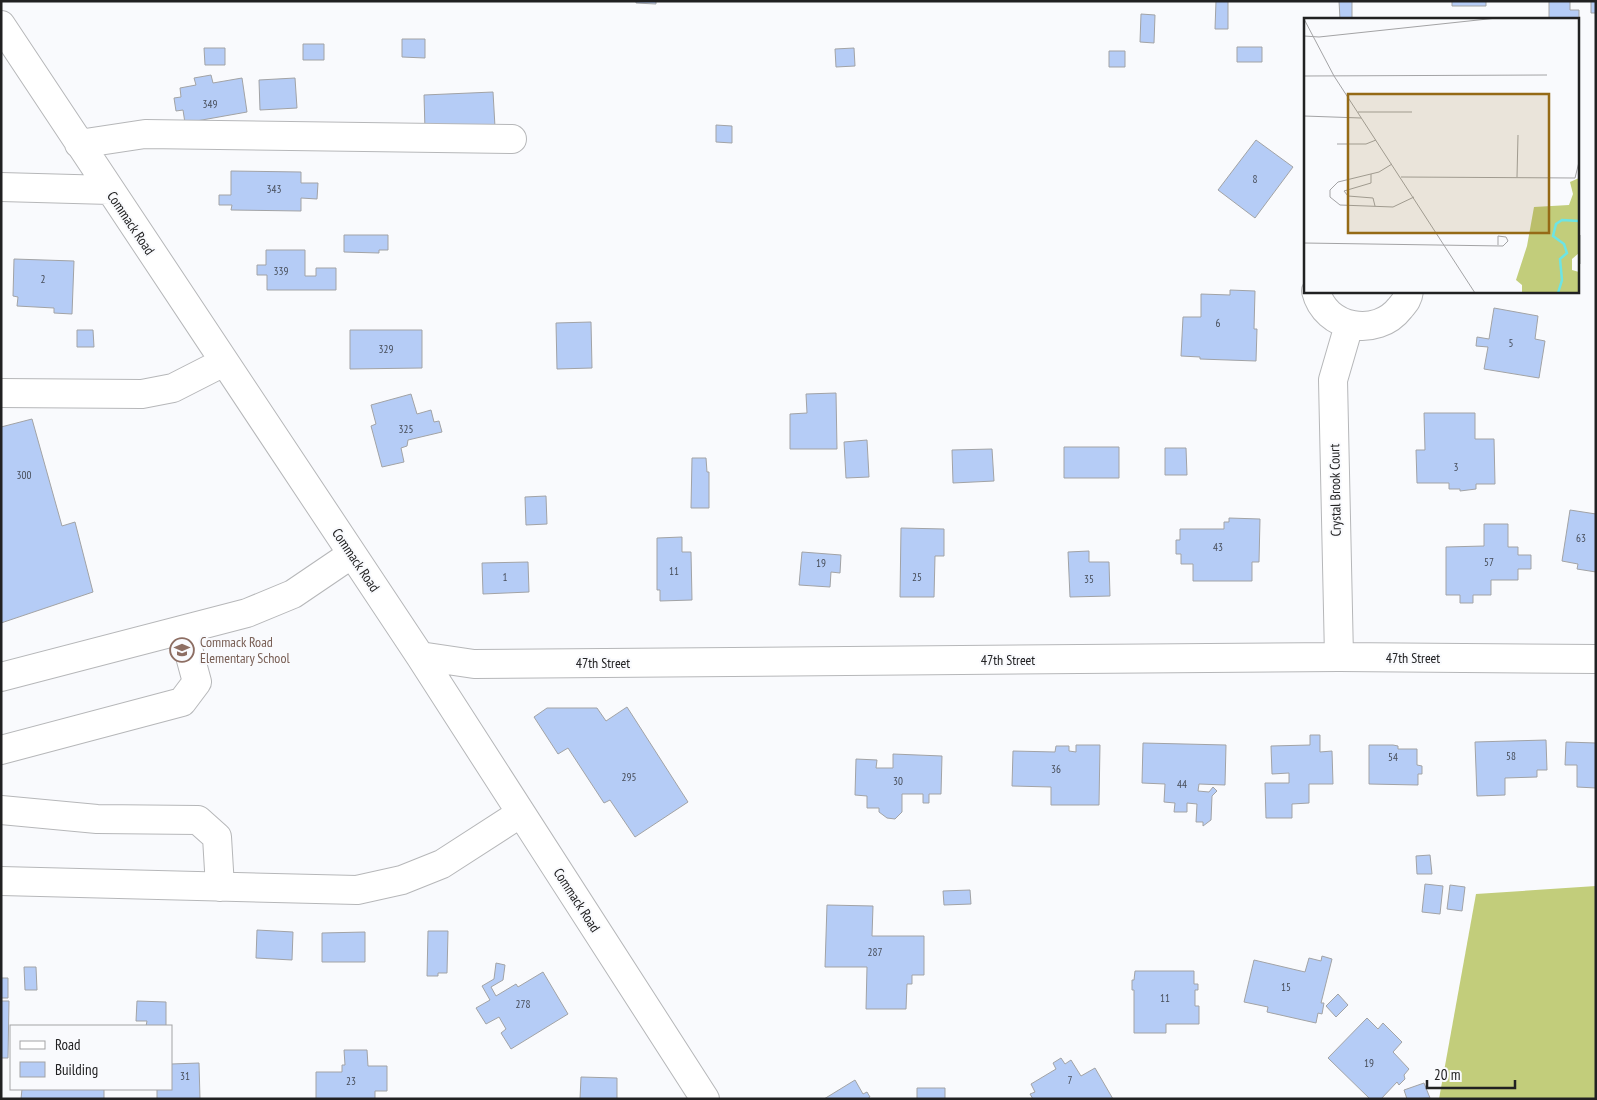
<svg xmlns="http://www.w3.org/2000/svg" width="1597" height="1100" font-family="'PT Sans Narrow',sans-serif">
  <rect width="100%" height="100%" fill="#f9fafd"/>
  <path fill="#c2cd7b" d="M 1596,886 L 1596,1099 L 1439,1099 L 1476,894 Z"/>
  <path fill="#b5ccf6" stroke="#a2a3a5" d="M 636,1 L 656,1 L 656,4 L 636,3 Z
    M 1216,1 L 1228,1 L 1228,29 L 1215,29 Z
    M 1339,1 L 1352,1 L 1352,19 L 1340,19 Z
    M 1452,1 L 1486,1 L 1486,6 L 1452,6 Z
    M 1549,1 L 1596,1 L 1596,13 L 1591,13 L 1591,1 L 1570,1 L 1570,10 L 1579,10 L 1579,18 L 1549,19 Z
    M 1141,14 L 1155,15 L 1154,43 L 1140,42 Z
    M 402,39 L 425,39 L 425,58 L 402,57 Z
    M 303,44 L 324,44 L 324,60 L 303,60 Z
    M 1237,47 L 1262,47 L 1262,62 L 1237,62 Z
    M 204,48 L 225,48 L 225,65 L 205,65 Z
    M 854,48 L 855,66 L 836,67 L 835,49 Z
    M 1109,51 L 1125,51 L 1125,67 L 1109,67 Z
    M 211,75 L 213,83 L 242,78 L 247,112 L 185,123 L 183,110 L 176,111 L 174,98 L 181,97 L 180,88 L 196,85 L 194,78 Z
    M 295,78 L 297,108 L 260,110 L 259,80 Z
    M 493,92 L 495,127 L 425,130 L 424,95 Z
    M 716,125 L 732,126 L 732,143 L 716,142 Z
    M 1256,140 L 1293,167 L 1255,218 L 1218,190 Z
    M 231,171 L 301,172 L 301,183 L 318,183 L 317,199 L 301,198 L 301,211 L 231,210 L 232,205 L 219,205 L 219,195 L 231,195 Z
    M 344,235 L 388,235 L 388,250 L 379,250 L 379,253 L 344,252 Z
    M 1578,235 L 1580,235 L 1580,264 L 1578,264 Z
    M 266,250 L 305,250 L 305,276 L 316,276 L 316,268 L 336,268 L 336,290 L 267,290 L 267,275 L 257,275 L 257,265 L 266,265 Z
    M 14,259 L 74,261 L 72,314 L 54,313 L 54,308 L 17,306 L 18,297 L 13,296 Z
    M 1230,290 L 1255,291 L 1254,329 L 1257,329 L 1256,361 L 1200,359 L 1200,357 L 1181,356 L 1183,317 L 1201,317 L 1201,294 L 1230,295 Z
    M 1494,308 L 1538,316 L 1535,339 L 1545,341 L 1539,378 L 1484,369 L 1488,347 L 1476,346 L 1477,337 L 1489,339 Z
    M 591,322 L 592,368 L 557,369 L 556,323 Z
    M 77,330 L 93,330 L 94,347 L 77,347 Z
    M 350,330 L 422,330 L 422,368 L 350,369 Z
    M 836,393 L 837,449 L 790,449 L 790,414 L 807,413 L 806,394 Z
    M 411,394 L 417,414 L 431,410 L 434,422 L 439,421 L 442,432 L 408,440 L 407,446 L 401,448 L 404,462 L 382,467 L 371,426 L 376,424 L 371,405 Z
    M 1424,413 L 1475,413 L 1475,439 L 1494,439 L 1495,484 L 1476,484 L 1476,489 L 1460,491 L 1460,489 L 1449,489 L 1449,483 L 1417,483 L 1416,450 L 1425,450 Z
    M 32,419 L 62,526 L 75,522 L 93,592 L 1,623 L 1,427 Z
    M 867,440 L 869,477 L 846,478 L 844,442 Z
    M 1064,447 L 1119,447 L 1119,478 L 1064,478 Z
    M 1165,448 L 1186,448 L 1187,475 L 1165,475 Z
    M 992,449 L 994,481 L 953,483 L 952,450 Z
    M 692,458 L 706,458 L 707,472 L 709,472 L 709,508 L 691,508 Z
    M 546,496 L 547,524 L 526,525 L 525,497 Z
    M 1570,510 L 1596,514 L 1596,572 L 1577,569 L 1578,564 L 1562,561 Z
    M 1229,518 L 1260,519 L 1259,562 L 1252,562 L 1252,581 L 1193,581 L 1193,564 L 1181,564 L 1181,554 L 1176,554 L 1176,540 L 1180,540 L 1180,529 L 1224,529 L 1224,522 L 1229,522 Z
    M 1484,524 L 1508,524 L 1508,547 L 1518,547 L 1518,555 L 1531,555 L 1531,569 L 1518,569 L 1518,580 L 1491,580 L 1491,595 L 1473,595 L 1473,603 L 1460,603 L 1460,595 L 1446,595 L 1446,547 L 1484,546 Z
    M 901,528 L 944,529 L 944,556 L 935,556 L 934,597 L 900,597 Z
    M 682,537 L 682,552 L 691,552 L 692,600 L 660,601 L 660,590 L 657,590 L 657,538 Z
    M 1089,551 L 1089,562 L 1109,562 L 1110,596 L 1070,597 L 1068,552 Z
    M 802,552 L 841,555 L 840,573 L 831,572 L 830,587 L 799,585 Z
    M 528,562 L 529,592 L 483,594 L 482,563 Z
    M 627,707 L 688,802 L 635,837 L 610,800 L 604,803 L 568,748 L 558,754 L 534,717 L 547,708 L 597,708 L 606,721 Z
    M 1310,735 L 1320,735 L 1320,752 L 1332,751 L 1333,784 L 1309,784 L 1309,803 L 1292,804 L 1292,818 L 1266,818 L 1265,783 L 1289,783 L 1289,773 L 1272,774 L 1271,746 L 1310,745 Z
    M 1546,740 L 1547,770 L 1537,770 L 1537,777 L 1505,778 L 1505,795 L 1477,796 L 1475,742 Z
    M 1566,742 L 1596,743 L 1596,788 L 1577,787 L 1577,765 L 1565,765 Z
    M 1143,743 L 1226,745 L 1225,785 L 1199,784 L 1198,791 L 1209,792 L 1213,787 L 1217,791 L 1212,796 L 1211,820 L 1203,826 L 1203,822 L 1196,822 L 1197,804 L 1187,803 L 1187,812 L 1174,812 L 1175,803 L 1164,802 L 1165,784 L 1142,783 Z
    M 1076,745 L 1100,745 L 1099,805 L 1051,805 L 1051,787 L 1012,786 L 1013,751 L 1055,752 L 1056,746 L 1069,746 L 1069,751 L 1076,752 Z
    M 1369,745 L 1393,745 L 1398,746 L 1398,749 L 1417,749 L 1417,765 L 1422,766 L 1422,774 L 1418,774 L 1418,785 L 1369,784 Z
    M 893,754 L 942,756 L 941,794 L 929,794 L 929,803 L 923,803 L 923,794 L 902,794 L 902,812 L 895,819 L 887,818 L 879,812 L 879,808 L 867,808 L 867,796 L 855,795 L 856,759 L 877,760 L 876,768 L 893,768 Z
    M 1430,855 L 1432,874 L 1417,874 L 1416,856 Z
    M 1425,884 L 1443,886 L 1440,914 L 1422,912 Z
    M 1450,885 L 1465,887 L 1462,911 L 1447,909 Z
    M 970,890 L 971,904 L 944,905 L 943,891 Z
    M 827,905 L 873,906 L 872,936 L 924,936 L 924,975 L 912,975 L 912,984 L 907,984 L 906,1009 L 866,1009 L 867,967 L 825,967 Z
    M 257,930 L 293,932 L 292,960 L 256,958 Z
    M 428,931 L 448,931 L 447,973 L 438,973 L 438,976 L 427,976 Z
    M 365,932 L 365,962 L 322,962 L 322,933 Z
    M 1322,956 L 1332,959 L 1321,1003 L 1324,1003 L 1322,1014 L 1318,1013 L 1316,1023 L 1267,1012 L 1268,1007 L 1244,1002 L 1254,960 L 1305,972 L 1309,958 L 1321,961 Z
    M 496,963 L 505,965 L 503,980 L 491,987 L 496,996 L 516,984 L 518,987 L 543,972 L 568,1014 L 511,1049 L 501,1033 L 506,1029 L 499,1017 L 486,1024 L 476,1008 L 490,1000 L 482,986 L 494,979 Z
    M 24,967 L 36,967 L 37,990 L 25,990 Z
    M 1135,971 L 1194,971 L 1194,984 L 1198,984 L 1198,990 L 1195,990 L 1195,1006 L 1199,1006 L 1199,1024 L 1166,1024 L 1166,1033 L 1134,1033 L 1134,990 L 1132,990 L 1132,980 L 1134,980 Z
    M 1,978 L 8,978 L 8,998 L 1,998 Z
    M 1338,994 L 1348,1005 L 1336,1017 L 1326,1006 Z
    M 1,1001 L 9,1001 L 8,1058 L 1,1058 Z
    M 137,1001 L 166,1002 L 166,1026 L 146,1026 L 147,1021 L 136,1021 Z
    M 1367,1018 L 1378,1029 L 1383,1023 L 1402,1042 L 1393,1052 L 1409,1069 L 1404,1075 L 1405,1079 L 1399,1085 L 1397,1082 L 1381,1099 L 1370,1099 L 1328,1058 Z
    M 344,1050 L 367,1050 L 368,1066 L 387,1066 L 387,1091 L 375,1091 L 375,1099 L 316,1099 L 316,1072 L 342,1072 L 342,1065 L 345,1065 Z
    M 1061,1058 L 1065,1064 L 1071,1060 L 1081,1076 L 1095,1068 L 1113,1099 L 1033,1099 L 1030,1094 L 1035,1092 L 1031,1084 L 1056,1069 L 1053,1063 Z
    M 199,1063 L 200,1099 L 157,1099 L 157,1089 L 171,1089 L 171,1064 Z
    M 581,1077 L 617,1078 L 617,1099 L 580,1099 Z
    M 855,1080 L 863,1094 L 867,1092 L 870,1097 L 867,1099 L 824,1099 Z
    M 1424,1083 L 1430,1098 L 1407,1099 L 1404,1090 Z
    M 917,1088 L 945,1088 L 945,1099 L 917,1099 Z
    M 22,1089 L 104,1089 L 104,1099 L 21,1099 Z"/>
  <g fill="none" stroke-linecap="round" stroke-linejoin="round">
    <g stroke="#b6b7b9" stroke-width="30">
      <path id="minor" d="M 1,25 L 420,656 L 705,1099
        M 79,144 L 145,134 L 512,139
        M 1,187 L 110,190
        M 1316,291 C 1325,329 1377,338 1400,308 C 1405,302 1408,299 1409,291
        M 1,393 L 142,394 L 173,388 L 224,362
        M 420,656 L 474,664 L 1339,657 L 1596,659
        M 1339,657 L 1333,380 L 1349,325
        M 1,677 L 247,613 L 293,594 L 352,554
        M 1,750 L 182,702 L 197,682 L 183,630
        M 1,810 L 97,819 L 198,820 L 217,837 L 220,887
        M 1,881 L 357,890 L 402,880 L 442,864 L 521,813"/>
    </g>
    <use href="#minor" stroke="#fff" stroke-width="28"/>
  </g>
  <defs>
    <g id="school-ring" transform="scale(1.25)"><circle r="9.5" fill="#f9fafd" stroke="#8d6e63" stroke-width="1.5"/><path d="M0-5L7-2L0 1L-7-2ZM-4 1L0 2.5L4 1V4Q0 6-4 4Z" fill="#8d6e63"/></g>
  </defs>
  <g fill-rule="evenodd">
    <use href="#school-ring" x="182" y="650"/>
  </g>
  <g text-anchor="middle" stroke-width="4" stroke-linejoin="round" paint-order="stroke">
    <g font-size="11" fill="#464c57">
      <text x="210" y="108">349</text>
      <text x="1255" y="183">8</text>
      <text x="274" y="193">343</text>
      <text x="281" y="275">339</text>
      <text x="43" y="283">2</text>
      <text x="1218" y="327">6</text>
      <text x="1511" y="347">5</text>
      <text x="386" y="353">329</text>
      <text x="406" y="433">325</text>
      <text x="1456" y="471">3</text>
      <text x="24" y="479">300</text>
      <text x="1581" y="542">63</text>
      <text x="1218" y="551">43</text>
      <text x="1489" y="566">57</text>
      <text x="821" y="567">19</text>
      <text x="674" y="575">11</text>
      <text x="505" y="581">1</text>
      <text x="917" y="581">25</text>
      <text x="1089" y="583">35</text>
      <text x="1511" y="760">58</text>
      <text x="1393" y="761">54</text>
      <text x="1056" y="773">36</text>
      <text x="629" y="781">295</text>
      <text x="898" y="785">30</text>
      <text x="1182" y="788">44</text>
      <text x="875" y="956">287</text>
      <text x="1286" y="991">15</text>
      <text x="1165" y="1002">11</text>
      <text x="523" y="1008">278</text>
      <text x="1369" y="1067">19</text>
      <text x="185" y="1080">31</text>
      <text x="1070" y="1084">7</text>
      <text x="351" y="1085">23</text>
    </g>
    <g font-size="14" fill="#212122" stroke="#f9fafd">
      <text transform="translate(131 223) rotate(56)" y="5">Commack Road</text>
      <text transform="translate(1335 490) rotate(-91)" y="5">Crystal Brook Court</text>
      <text transform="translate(356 560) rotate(56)" y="5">Commack Road</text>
      <text x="1413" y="663">47th Street</text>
      <text x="1008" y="665">47th Street</text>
      <text x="603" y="668">47th Street</text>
      <text transform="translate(577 900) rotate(57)" y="5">Commack Road</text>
    </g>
    <g font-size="14" fill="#785e54" stroke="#f9fafd" text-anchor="start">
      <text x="200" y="647">Commack Road<tspan x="200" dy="16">Elementary School</tspan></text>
    </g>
  </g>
  <g transform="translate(1304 18)">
    <rect width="275" height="275" fill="#f9fafd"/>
    <path d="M 275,160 L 275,235 L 268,241 L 268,252 L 275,254 L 275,275 L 218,275 L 218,267 L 212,262 L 223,228 L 230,189 L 265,187 L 269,176 L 266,164 Z" fill="#c2cd7b"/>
    <path fill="none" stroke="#6de4e4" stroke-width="2.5" d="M 254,275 L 258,262 L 256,241 L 263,235 L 260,226 L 249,218 L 252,206 L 258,202 L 275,203"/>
    <path fill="none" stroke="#a3a3a5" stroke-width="1" d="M 0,1 L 30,58 L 171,275M 0,18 L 15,19 L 193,0M 0,58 L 243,57M 54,94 L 108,94M 0,98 L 57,100M 33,126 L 62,126 L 72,122M 88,146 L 75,154 L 34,164 L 26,172 L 26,179 L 36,187 L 89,189 L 110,179M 67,156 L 67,165 L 40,173 L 44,178 L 69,180 L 71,188M 97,159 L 271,160 L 275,144M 213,159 L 214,117M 0,225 L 199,228 L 204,223 L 202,219 L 194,218 L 194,227"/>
    <path fill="#956a16" fill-opacity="0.15" stroke="#956a16" stroke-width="2.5" d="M 44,76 L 245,76 L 245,215 L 44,215 Z"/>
    <rect width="275" height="275" fill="none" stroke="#212122" stroke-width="2.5"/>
  </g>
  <rect width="1597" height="1100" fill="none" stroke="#212122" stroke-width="5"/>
  <rect x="10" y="1025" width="162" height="65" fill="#f9fafd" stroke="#a3a3a5"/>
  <rect x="20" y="1041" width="25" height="8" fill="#ffffff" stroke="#a3a3a5"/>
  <text x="55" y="1050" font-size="15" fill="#212122">Road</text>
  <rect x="20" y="1062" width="25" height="15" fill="#b5ccf6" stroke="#a3a3a5"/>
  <text x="55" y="1075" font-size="15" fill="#212122">Building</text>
  <path d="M1427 1080v8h88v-8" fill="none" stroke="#212122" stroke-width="2.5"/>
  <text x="1434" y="1080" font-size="15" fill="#212122" stroke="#f9fafd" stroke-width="4" paint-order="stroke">20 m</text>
</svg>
